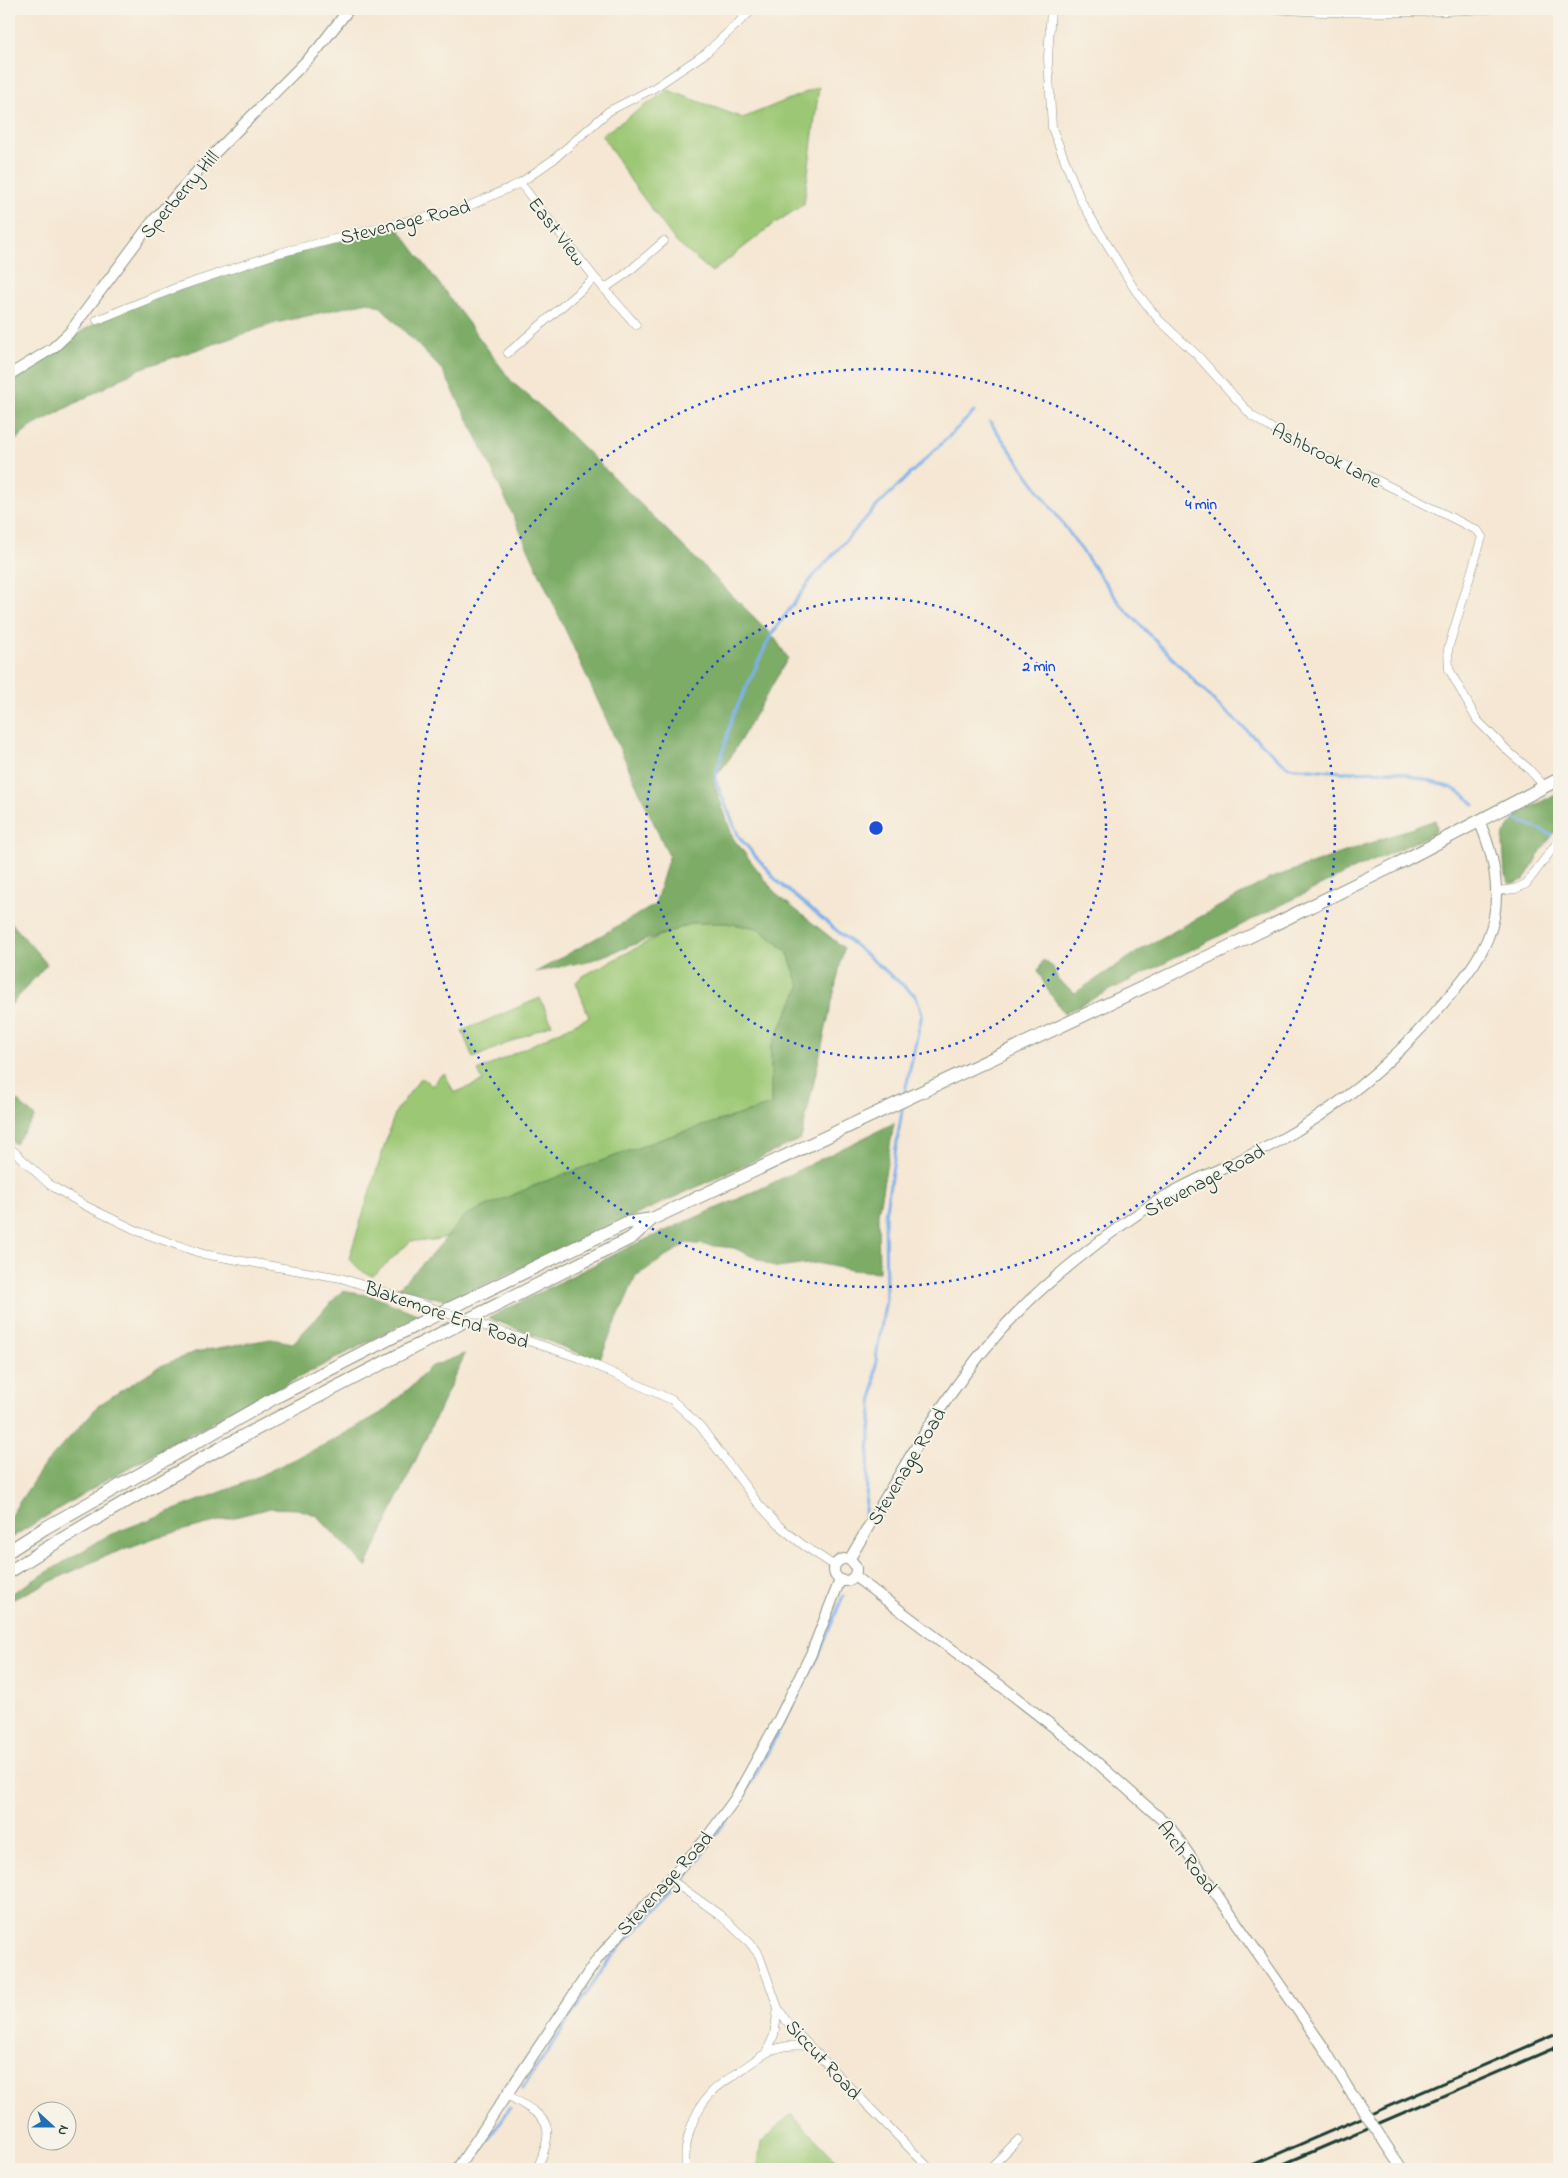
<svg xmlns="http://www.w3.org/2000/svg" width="1568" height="2178" font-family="'Indie Flower',sans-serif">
  <rect width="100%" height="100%" fill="#f7f3e8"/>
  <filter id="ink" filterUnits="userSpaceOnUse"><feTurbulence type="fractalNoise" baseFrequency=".02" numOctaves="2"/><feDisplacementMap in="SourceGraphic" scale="10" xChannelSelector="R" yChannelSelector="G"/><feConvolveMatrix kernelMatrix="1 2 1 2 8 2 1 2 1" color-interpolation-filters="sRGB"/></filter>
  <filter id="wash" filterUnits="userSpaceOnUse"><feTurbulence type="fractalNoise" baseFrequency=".0096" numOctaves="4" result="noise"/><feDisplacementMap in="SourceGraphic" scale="20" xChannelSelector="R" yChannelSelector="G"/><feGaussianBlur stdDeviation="1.12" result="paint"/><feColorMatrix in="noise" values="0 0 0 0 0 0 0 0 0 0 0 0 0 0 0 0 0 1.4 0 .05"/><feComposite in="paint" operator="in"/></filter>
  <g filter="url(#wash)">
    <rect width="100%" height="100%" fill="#f5e7d3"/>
    <path fill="#9cc875" stroke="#5e8254" d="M 819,87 L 804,204 L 771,226 L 712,272 L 676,242 L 631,181 L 602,135 L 668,90 L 743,118 Z
      M 693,923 L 725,923 L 758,928 L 787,951 L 800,987 L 771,1047 L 771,1105 L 673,1135 L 541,1183 L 466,1215 L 447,1237 L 434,1240 L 411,1241 L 373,1276 C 362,1273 357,1267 349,1258 L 391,1125 L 396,1111 L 420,1079 L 424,1079 L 432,1086 L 441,1075 L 445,1074 L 454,1093 L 483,1081 L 478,1071 L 589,1017 L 576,982 L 581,977 L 659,936 Z
      M 540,998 L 552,1024 L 473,1058 L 462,1031 Z
      M 791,2114 L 835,2159 L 806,2169 L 757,2169 L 761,2143 Z"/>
    <path fill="#7dac66" stroke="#4e744d" d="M 397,227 L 512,382 L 547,412 L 687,550 L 774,637 L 788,658 L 730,758 L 713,780 L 733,838 L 777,895 L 844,948 L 801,1139 L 449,1301 L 398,1288 L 434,1252 L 466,1215 L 541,1183 L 673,1135 L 771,1105 L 771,1047 L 800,987 L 787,951 L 758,928 L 725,923 L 693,923 L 592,960 L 536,972 L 655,905 L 669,856 L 478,439 L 443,371 L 381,307 L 368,302 L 276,323 L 139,369 L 31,427 L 9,446 L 9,380 C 25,370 42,361 57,349 C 69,340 80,331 95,324 C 190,279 295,252 397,227 Z
      M 1559,792 L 1559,827 L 1542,849 L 1524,880 L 1510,884 L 1505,875 L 1503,844 L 1504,834 L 1519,814 Z
      M 1435,820 L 1437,826 L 1435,833 L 1346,873 L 1064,1013 L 1047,989 L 1038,971 L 1043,960 L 1053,967 L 1058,980 L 1075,993 L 1142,949 L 1269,879 Z
      M 9,920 L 47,964 L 9,1007 Z
      M 9,1093 L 35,1117 L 15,1144 L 9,1139 Z
      M 894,1123 L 878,1214 L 879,1272 L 851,1270 L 816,1263 L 777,1268 L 734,1248 L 687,1243 L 636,1276 L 599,1361 L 489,1318 L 631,1246 L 758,1190 Z
      M 342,1291 L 372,1296 L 420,1315 L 203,1427 L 104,1481 L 9,1539 L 9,1521 L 11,1515 L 42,1468 L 99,1405 L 158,1367 L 195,1352 L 271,1339 L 293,1343 Z
      M 465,1354 L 366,1567 L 316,1515 L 297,1509 L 270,1508 L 157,1537 L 103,1557 L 9,1601 L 9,1595 L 109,1535 L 242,1484 L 330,1442 L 381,1413 L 412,1386 L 430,1367 Z"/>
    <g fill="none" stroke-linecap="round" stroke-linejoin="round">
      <path stroke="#7db1ea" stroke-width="3" d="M 990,422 L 1121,605 L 1218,705 L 1288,767 L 1342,772 L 1396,771 L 1452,788 L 1466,796 L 1474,805
        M 1516,819 L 1552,835
        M 904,1096 L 922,1014 L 916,996 L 778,882 L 739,837 L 715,779 L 732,718 L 771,635 L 812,578 L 876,507 L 974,412
        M 864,1528 L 872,1407 L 877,1352 L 886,1299 L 885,1215 L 903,1105
        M 685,1879 L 748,1789 L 818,1657 L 843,1596
        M 522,2089 L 604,1967 L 619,1948 L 677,1889
        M 468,2169 L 510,2108"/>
    </g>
  </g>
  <g filter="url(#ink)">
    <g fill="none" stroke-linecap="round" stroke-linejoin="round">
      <g stroke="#8a9284" stroke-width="9">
        <path id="minor" d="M 1051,9 L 1048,58 L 1052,128 L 1081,201 L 1135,290 L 1159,320 L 1197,355 L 1252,416 L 1293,442 L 1367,475 L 1478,531 L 1482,537 L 1448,649 L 1449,669 L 1477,720 L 1510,753 L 1528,768 L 1545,787
          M 1273,9 C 1345,15 1417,13 1490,9
          M 520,183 L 595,278 L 636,325
          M 604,289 L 627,273 L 664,241
          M 97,320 L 178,287 L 279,253 L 399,223 L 460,210 L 520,183 L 554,159 L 609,111 L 654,88 L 706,53 L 753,9
          M 508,353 L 595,278
          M 1497,891 L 1515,889 L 1526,884 L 1559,840
          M 9,1147 L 50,1185 L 86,1206 L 140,1232 L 203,1254 L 341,1278 L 415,1302
          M 487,1327 L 579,1358 L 672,1400 L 700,1426 L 757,1502 L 778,1525 L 803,1545 L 835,1566
          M 671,1880 L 720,1915 L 750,1943 L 759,1955 L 778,2008 L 790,2026 L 930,2169
          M 767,2051 L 774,2035 L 778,2008
          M 506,2094 C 547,2119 558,2120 537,2169
          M 686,2169 C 683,2144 692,2114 710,2094 C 718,2085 730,2078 740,2071 C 766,2052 776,2043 809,2046
          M 989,2169 L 1018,2140"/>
      </g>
      <g stroke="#8a9284" stroke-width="12">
        <path id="tertiary" d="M 9,375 L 53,348 L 69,333 L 152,222 L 202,166 L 317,50 L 349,9
          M834 1570a11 11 0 1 1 22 0a11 11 0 1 1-22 0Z
          M 849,1560 C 905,1465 960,1361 1044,1287 C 1080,1256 1119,1225 1159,1200 C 1195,1177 1238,1163 1275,1143 C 1341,1107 1398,1058 1445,1001 C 1466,976 1488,950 1494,917 C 1500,883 1493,852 1479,821
          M 854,1576 L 1001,1686 L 1083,1750 L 1169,1826 L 1322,2045 L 1351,2093 L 1356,2099
          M 1390,2151 L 1402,2169
          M 457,2169 L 598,1958 L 705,1840 L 735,1799 L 778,1721 L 811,1654 L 840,1580"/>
      </g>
      <g stroke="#8a9284" stroke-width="14">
        <path id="primary" d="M 9,1551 L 45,1528 L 278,1396 L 426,1320 L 626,1223 L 652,1219 L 1218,952 L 1397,864 L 1559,779
          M 9,1572 C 82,1525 158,1483 234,1441 C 365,1371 498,1304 631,1238 L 652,1219"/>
      </g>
      <use href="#minor" stroke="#fff" stroke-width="8"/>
      <use href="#tertiary" stroke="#fff" stroke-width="10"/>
      <use href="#primary" stroke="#fff" stroke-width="12"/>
      <path stroke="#1f3d34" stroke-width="3" d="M 1243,2169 L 1559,2033
        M 1272,2169 L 1559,2046"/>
      <g stroke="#8a9284" stroke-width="9" stroke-linecap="butt">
        <path id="minor-bridge" d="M 415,1302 L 487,1327"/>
      </g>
      <g stroke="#8a9284" stroke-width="12" stroke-linecap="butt">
        <path id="tertiary-bridge" d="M 1356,2099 L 1390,2151"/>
      </g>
      <use href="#minor-bridge" stroke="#fff" stroke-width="8"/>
      <use href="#tertiary-bridge" stroke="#fff" stroke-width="10"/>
    </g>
  </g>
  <g fill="none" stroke="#1d4ed8" stroke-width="2.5" stroke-dasharray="2.5 5">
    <circle cx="876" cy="828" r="230"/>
    <circle cx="876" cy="828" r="459"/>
  </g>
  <g text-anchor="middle" stroke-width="4" stroke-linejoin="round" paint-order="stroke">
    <g font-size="20" fill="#1f3d34" stroke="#f7f3e8">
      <text transform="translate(179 194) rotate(-49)" y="7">Sperberry Hill</text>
      <text transform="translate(405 221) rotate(-14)" y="7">Stevenage Road</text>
      <text transform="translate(558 231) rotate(52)" y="7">East View</text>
      <text transform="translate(1327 455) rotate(27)" y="7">Ashbrook Lane</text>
      <text transform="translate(1204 1180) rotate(-28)" y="7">Stevenage Road</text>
      <text transform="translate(447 1314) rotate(19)" y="7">Blakemore End Road</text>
      <text transform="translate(906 1466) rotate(-59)" y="7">Stevenage Road</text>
      <text transform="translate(1188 1857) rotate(53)" y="7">Arch Road</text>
      <text transform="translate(664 1883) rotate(-48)" y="7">Stevenage Road</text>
      <text transform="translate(824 2059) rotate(47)" y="7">Siccut Road</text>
    </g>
  </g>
  <circle cx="876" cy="828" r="8" fill="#1d4ed8" stroke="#f7f3e8" stroke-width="2.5"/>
  <g font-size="15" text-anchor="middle" font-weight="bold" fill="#1d4ed8" stroke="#f7f3e8" stroke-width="4" stroke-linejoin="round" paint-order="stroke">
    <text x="1201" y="509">4 min</text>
    <text x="1039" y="671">2 min</text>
  </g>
  <rect width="1568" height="2178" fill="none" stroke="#f7f3e8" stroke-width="30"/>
  <g transform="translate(52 2126) rotate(111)"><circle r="24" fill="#f7f3e8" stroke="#a1aaa0"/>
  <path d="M0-4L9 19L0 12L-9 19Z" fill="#1f6fb2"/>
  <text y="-8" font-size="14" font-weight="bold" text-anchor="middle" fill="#1f3d34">N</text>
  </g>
</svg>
